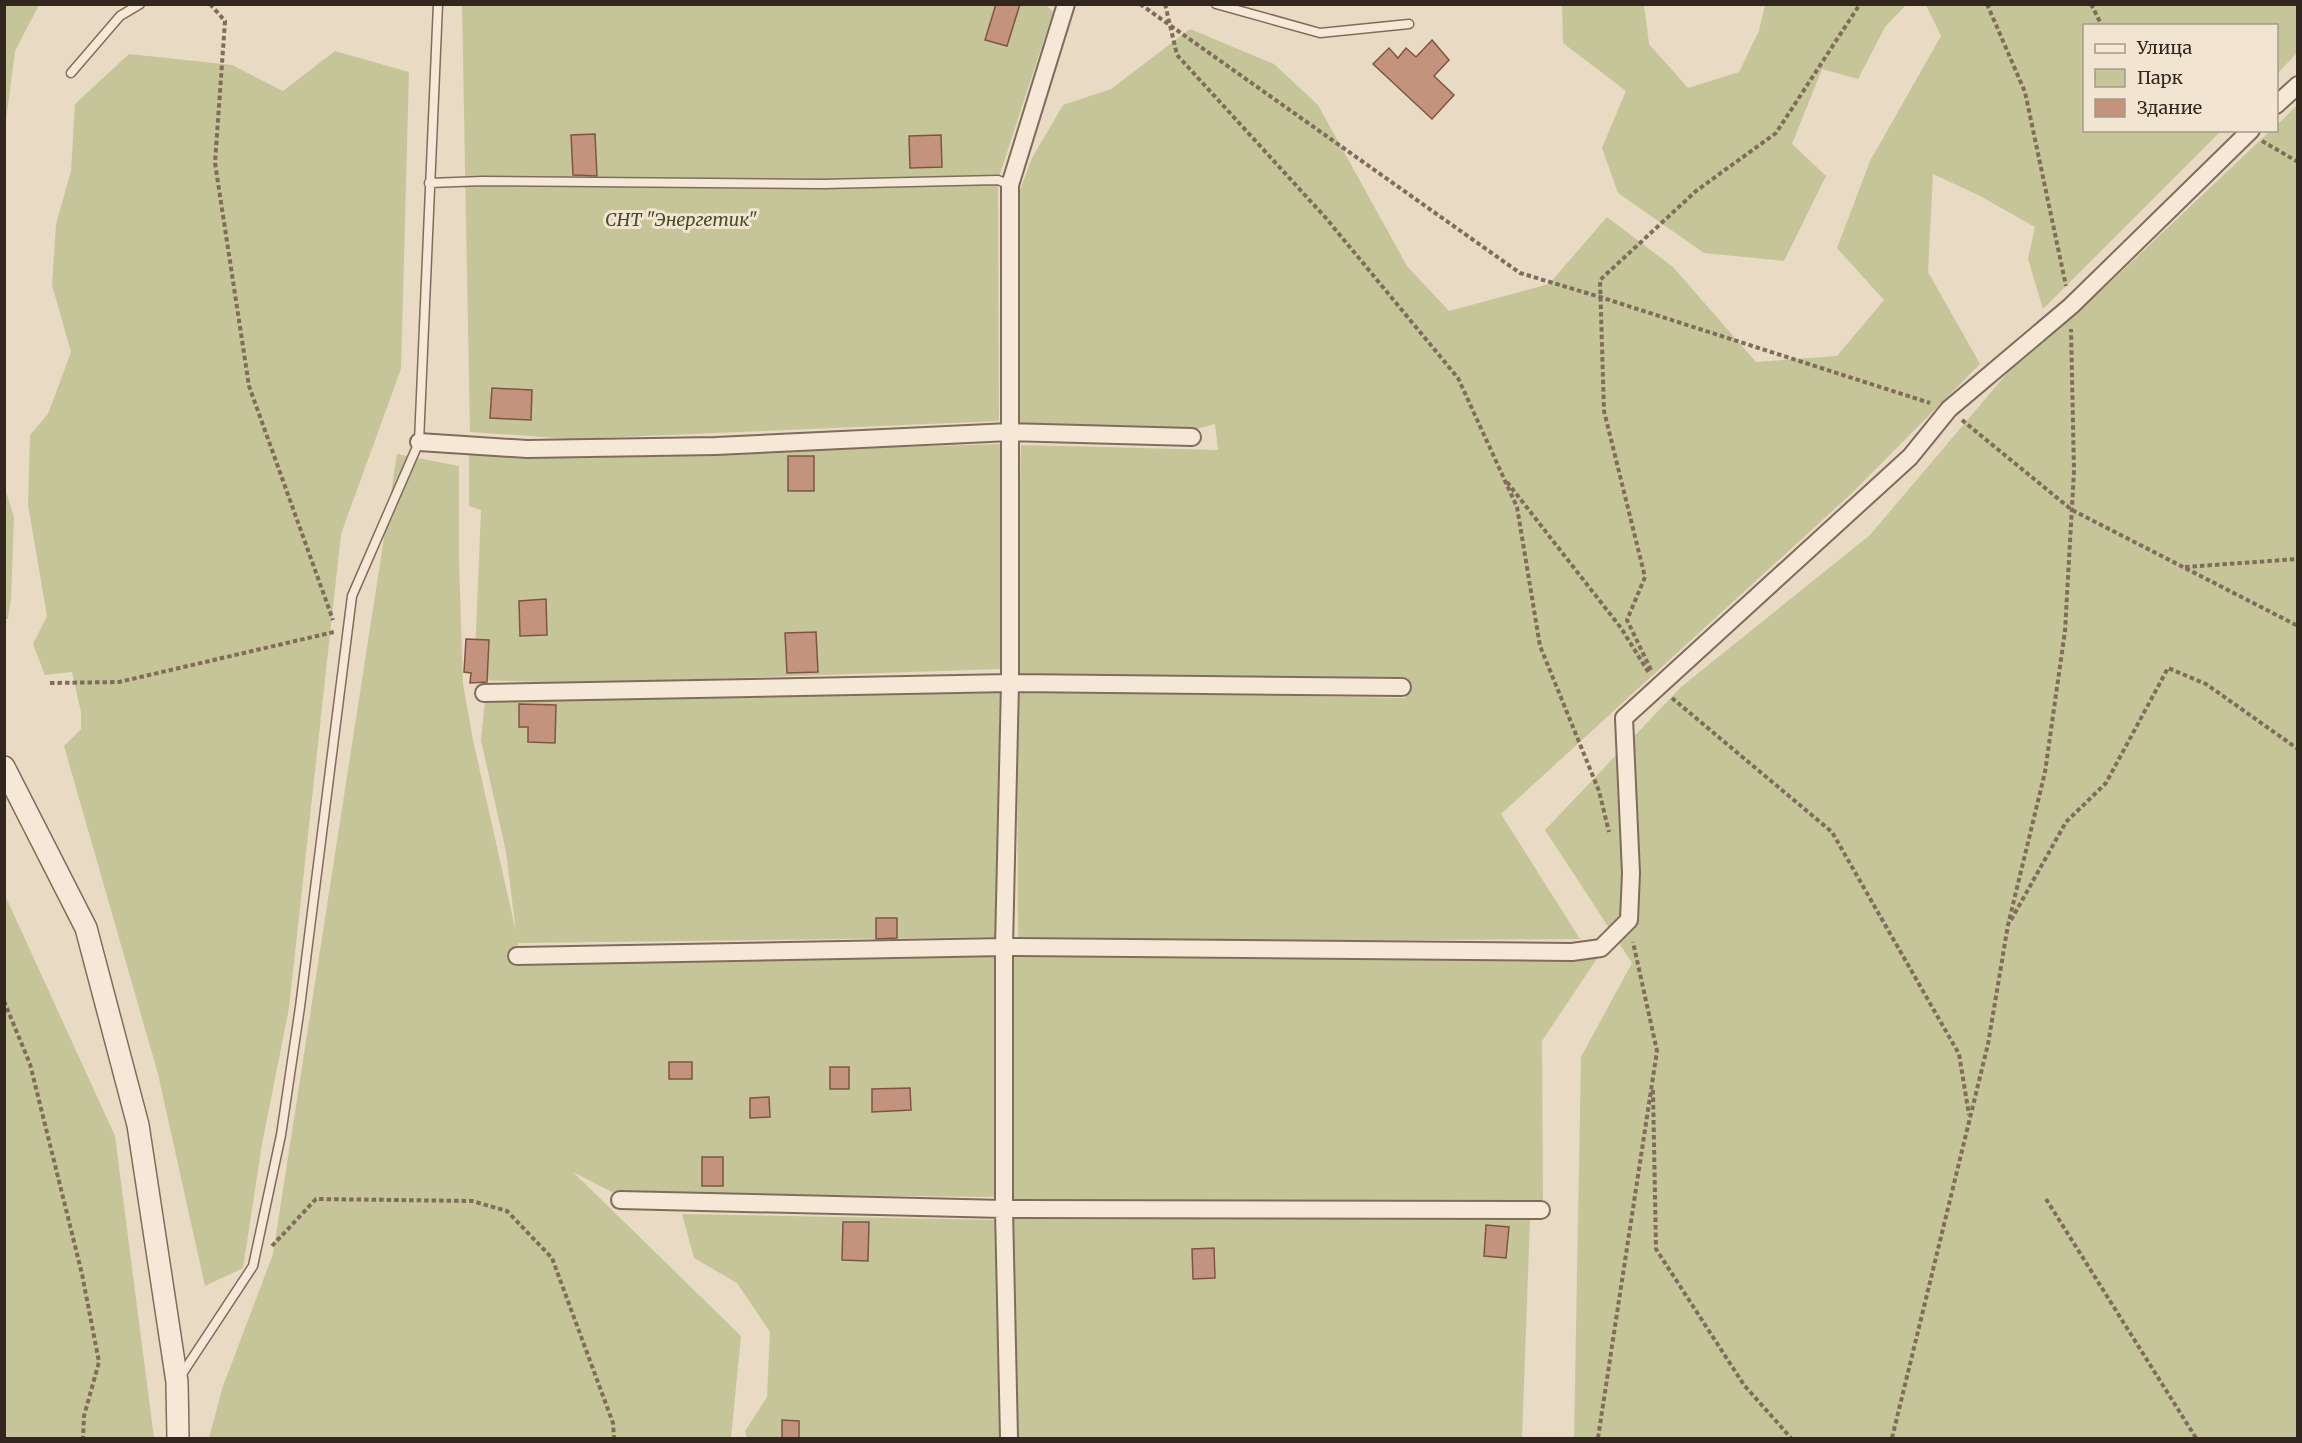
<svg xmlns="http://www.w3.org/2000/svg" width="2302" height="1443" font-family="Merriweather,serif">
  <rect width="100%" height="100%" fill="#e9dac3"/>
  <path fill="#c5c599" d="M 5,4 L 39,5 L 15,51 L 5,128 Z
    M 462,5 L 1046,5 L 1053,12 L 998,180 L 999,421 L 572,439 L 470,432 Z
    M 1562,5 L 1644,5 L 1649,44 L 1688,88 L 1739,72 L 1759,31 L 1765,5 L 1906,5 L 1885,27 L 1858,79 L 1822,69 L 1792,144 L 1826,176 L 1784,261 L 1704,253 L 1618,193 L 1602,148 L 1626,91 L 1563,43 Z
    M 1926,5 L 2297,5 L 2297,53 L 2277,74 L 2276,26 L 2084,26 L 2084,130 L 2221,131 L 2043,309 L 2028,259 L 2035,227 L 1980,196 L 1933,174 L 1928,272 L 1980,364 L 1852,493 L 1501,814 L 1580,939 L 1286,941 L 1018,939 L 1017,691 L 1405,698 L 1402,687 L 1023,678 L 1015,671 L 1021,445 L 1218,450 L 1215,424 L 1189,431 L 1018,423 L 1020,190 L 1032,158 L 1063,105 L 1111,89 L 1190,29 L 1274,64 L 1318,105 L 1407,266 L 1449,311 L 1549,284 L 1607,217 L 1673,267 L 1756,362 L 1837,356 L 1884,300 L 1837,248 L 1870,161 L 1941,36 Z
    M 335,51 L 409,72 L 401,369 L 341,534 L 289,1008 L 262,1144 L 243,1268 L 205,1286 L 158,1074 L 64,746 L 81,729 L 81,712 L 72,672 L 45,675 L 33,644 L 47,616 L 28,505 L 30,435 L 48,414 L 71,352 L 52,285 L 56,224 L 71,171 L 75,104 L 129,54 L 232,65 L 283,91 Z
    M 2297,105 L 2297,1438 L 1574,1438 L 1581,1057 L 1632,963 L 1545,830 L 1681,687 L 1870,535 L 2025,352 L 2105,287 L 2270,131 L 2276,130 L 2277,125 Z
    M 1000,444 L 1000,669 L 588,683 L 474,680 L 481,510 L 469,506 L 469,451 L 527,457 Z
    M 397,454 L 459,466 L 459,562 L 463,684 L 473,740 L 516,932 L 506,852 L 481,740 L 485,700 L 1000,693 L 996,937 L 518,943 L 519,956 L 998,956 L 998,1197 L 614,1193 L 573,1172 L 741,1336 L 731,1438 L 209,1438 L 222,1389 L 273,1254 Z
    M 5,489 L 14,517 L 11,599 L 8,619 L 5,619 Z
    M 4,893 L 115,1136 L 154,1438 L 5,1438 Z
    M 1013,955 L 1598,957 L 1542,1041 L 1543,1200 L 1530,1220 L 1522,1438 L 1016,1438 L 1012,1215 L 1014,1201 Z
    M 682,1214 L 995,1220 L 1000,1438 L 747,1438 L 745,1431 L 767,1397 L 770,1332 L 737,1283 L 694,1258 Z"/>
  <path fill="#c3937d" stroke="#7e5545" stroke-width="1.5" d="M 996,4 L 1020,4 L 1007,46 L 985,40 Z
    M 1432,40 L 1449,60 L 1434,76 L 1454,95 L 1432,119 L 1373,64 L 1389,48 L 1398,58 L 1406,48 L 1416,57 Z
    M 595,134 L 597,176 L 573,175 L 571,135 Z
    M 941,135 L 942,167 L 910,168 L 909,136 Z
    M 492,388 L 532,390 L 531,420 L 490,418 Z
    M 788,456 L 814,456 L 814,491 L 788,491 Z
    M 546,599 L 547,635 L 520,636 L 519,601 Z
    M 816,632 L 818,672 L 787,673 L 785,633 Z
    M 466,639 L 489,640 L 487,682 L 470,683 L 471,673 L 464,672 Z
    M 519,704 L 556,705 L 555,743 L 528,742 L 528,727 L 519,727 Z
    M 876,918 L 897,918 L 897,938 L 876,939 Z
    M 669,1062 L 692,1062 L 692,1079 L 669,1079 Z
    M 830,1067 L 849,1067 L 849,1089 L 830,1089 Z
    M 910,1088 L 911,1110 L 872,1112 L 872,1089 Z
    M 769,1097 L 770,1117 L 750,1118 L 750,1098 Z
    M 702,1157 L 723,1157 L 723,1186 L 702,1186 Z
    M 843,1222 L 869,1222 L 868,1261 L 842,1260 Z
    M 1486,1225 L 1509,1227 L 1506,1258 L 1484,1256 Z
    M 1214,1248 L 1215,1278 L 1193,1279 L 1192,1249 Z
    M 782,1420 L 799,1421 L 799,1438 L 782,1438 Z"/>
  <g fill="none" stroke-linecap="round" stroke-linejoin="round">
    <g stroke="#816c5c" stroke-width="11">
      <path id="service" d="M 1216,4 L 1320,33 L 1409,24
        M 71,73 L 120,16 L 140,4
        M 429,183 L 483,181 L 823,184 L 998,180 L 1010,185
        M 180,1377 L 253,1266 L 281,1135 L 300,1007 L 352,596 L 419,442 L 438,4"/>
    </g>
    <g stroke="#816c5c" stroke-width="20">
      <path id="minor" d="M 2276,105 L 2298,85
        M 419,442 L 527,449 L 716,446 L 1010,432 L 1192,437
        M 484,693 L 1010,683 L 1402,687
        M 517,956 L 1004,947 L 1572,952 L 1601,948 L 1629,920 L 1631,873 L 1624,718 L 1910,457 L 1949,409 L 2071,306 L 2251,130
        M 620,1200 L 1004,1209 L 1541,1210
        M 1009,1438 L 1004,1209 L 1004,947 L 1010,683 L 1010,185 L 1066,4"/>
    </g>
    <g stroke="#816c5c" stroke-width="24">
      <path id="tertiary" d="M 4,767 L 86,928 L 138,1125 L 177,1382 L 178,1438"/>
    </g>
    <path stroke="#816c5c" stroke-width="4" stroke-dasharray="4.5 3" stroke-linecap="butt" d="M 210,4 L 225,21 L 215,163 L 249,386 L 333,620
      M 1140,4 L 1520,273 L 1600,297 L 1930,403
      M 1165,4 L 1177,55 L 1325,217 L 1458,378 L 1517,507 L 1540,646 L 1599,791 L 1609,832
      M 1987,4 L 2025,92 L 2066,286
      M 2091,4 L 2102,26
      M 2262,141 L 2298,162
      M 1962,420 L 2072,510 L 2298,626
      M 1507,482 L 1621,628 L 1649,673
      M 2185,567 L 2298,559
      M 1651,670 L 1627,620 L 1645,577 L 1604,411 L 1600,280 L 1696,191 L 1776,133 L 1860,4
      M 50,683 L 119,682 L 334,632
      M 1672,698 L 1832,832 L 1959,1054 L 1969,1115
      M 2011,920 L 2066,822 L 2106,783 L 2168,668 L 2206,684 L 2298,749
      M 4,1001 L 30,1064 L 82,1274 L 99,1362 L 84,1416 L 83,1438
      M 1653,1090 L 1656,1249 L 1744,1385 L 1791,1438
      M 2046,1199 L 2196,1438
      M 272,1246 L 316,1199 L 472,1201 L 507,1211 L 552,1258 L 613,1423 L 614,1438
      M 1598,1438 L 1657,1051 L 1633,942
      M 1892,1438 L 1988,1044 L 2008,925 L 2045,772 L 2065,631 L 2074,471 L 2071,329"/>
    <use href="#service" stroke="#f5e8d6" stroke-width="8"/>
    <use href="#minor" stroke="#f5e8d6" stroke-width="16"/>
    <use href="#tertiary" stroke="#f5e8d6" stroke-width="21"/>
  </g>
  <g text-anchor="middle" stroke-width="6" stroke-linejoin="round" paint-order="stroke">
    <g font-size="18" font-style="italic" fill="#474d27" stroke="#f1e5d2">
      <text x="681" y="226">СНТ "Энергетик"</text>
    </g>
  </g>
  <rect width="2302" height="1443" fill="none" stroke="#33261f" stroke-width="12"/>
  <rect x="2083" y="24" width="195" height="108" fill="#f1e5d2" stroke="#a5998a" stroke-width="1.5"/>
  <rect x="2095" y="44" width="30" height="9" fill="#f5e8d6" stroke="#a5998a" stroke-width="1.5"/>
  <text x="2137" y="54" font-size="18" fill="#33261f">Улица</text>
  <rect x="2095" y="69" width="30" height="18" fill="#c5c599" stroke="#a5998a" stroke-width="1.5"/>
  <text x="2137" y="84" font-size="18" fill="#33261f">Парк</text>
  <rect x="2095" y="99" width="30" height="18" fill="#c3937d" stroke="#a5998a" stroke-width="1.5"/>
  <text x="2137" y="114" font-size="18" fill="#33261f">Здание</text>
</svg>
